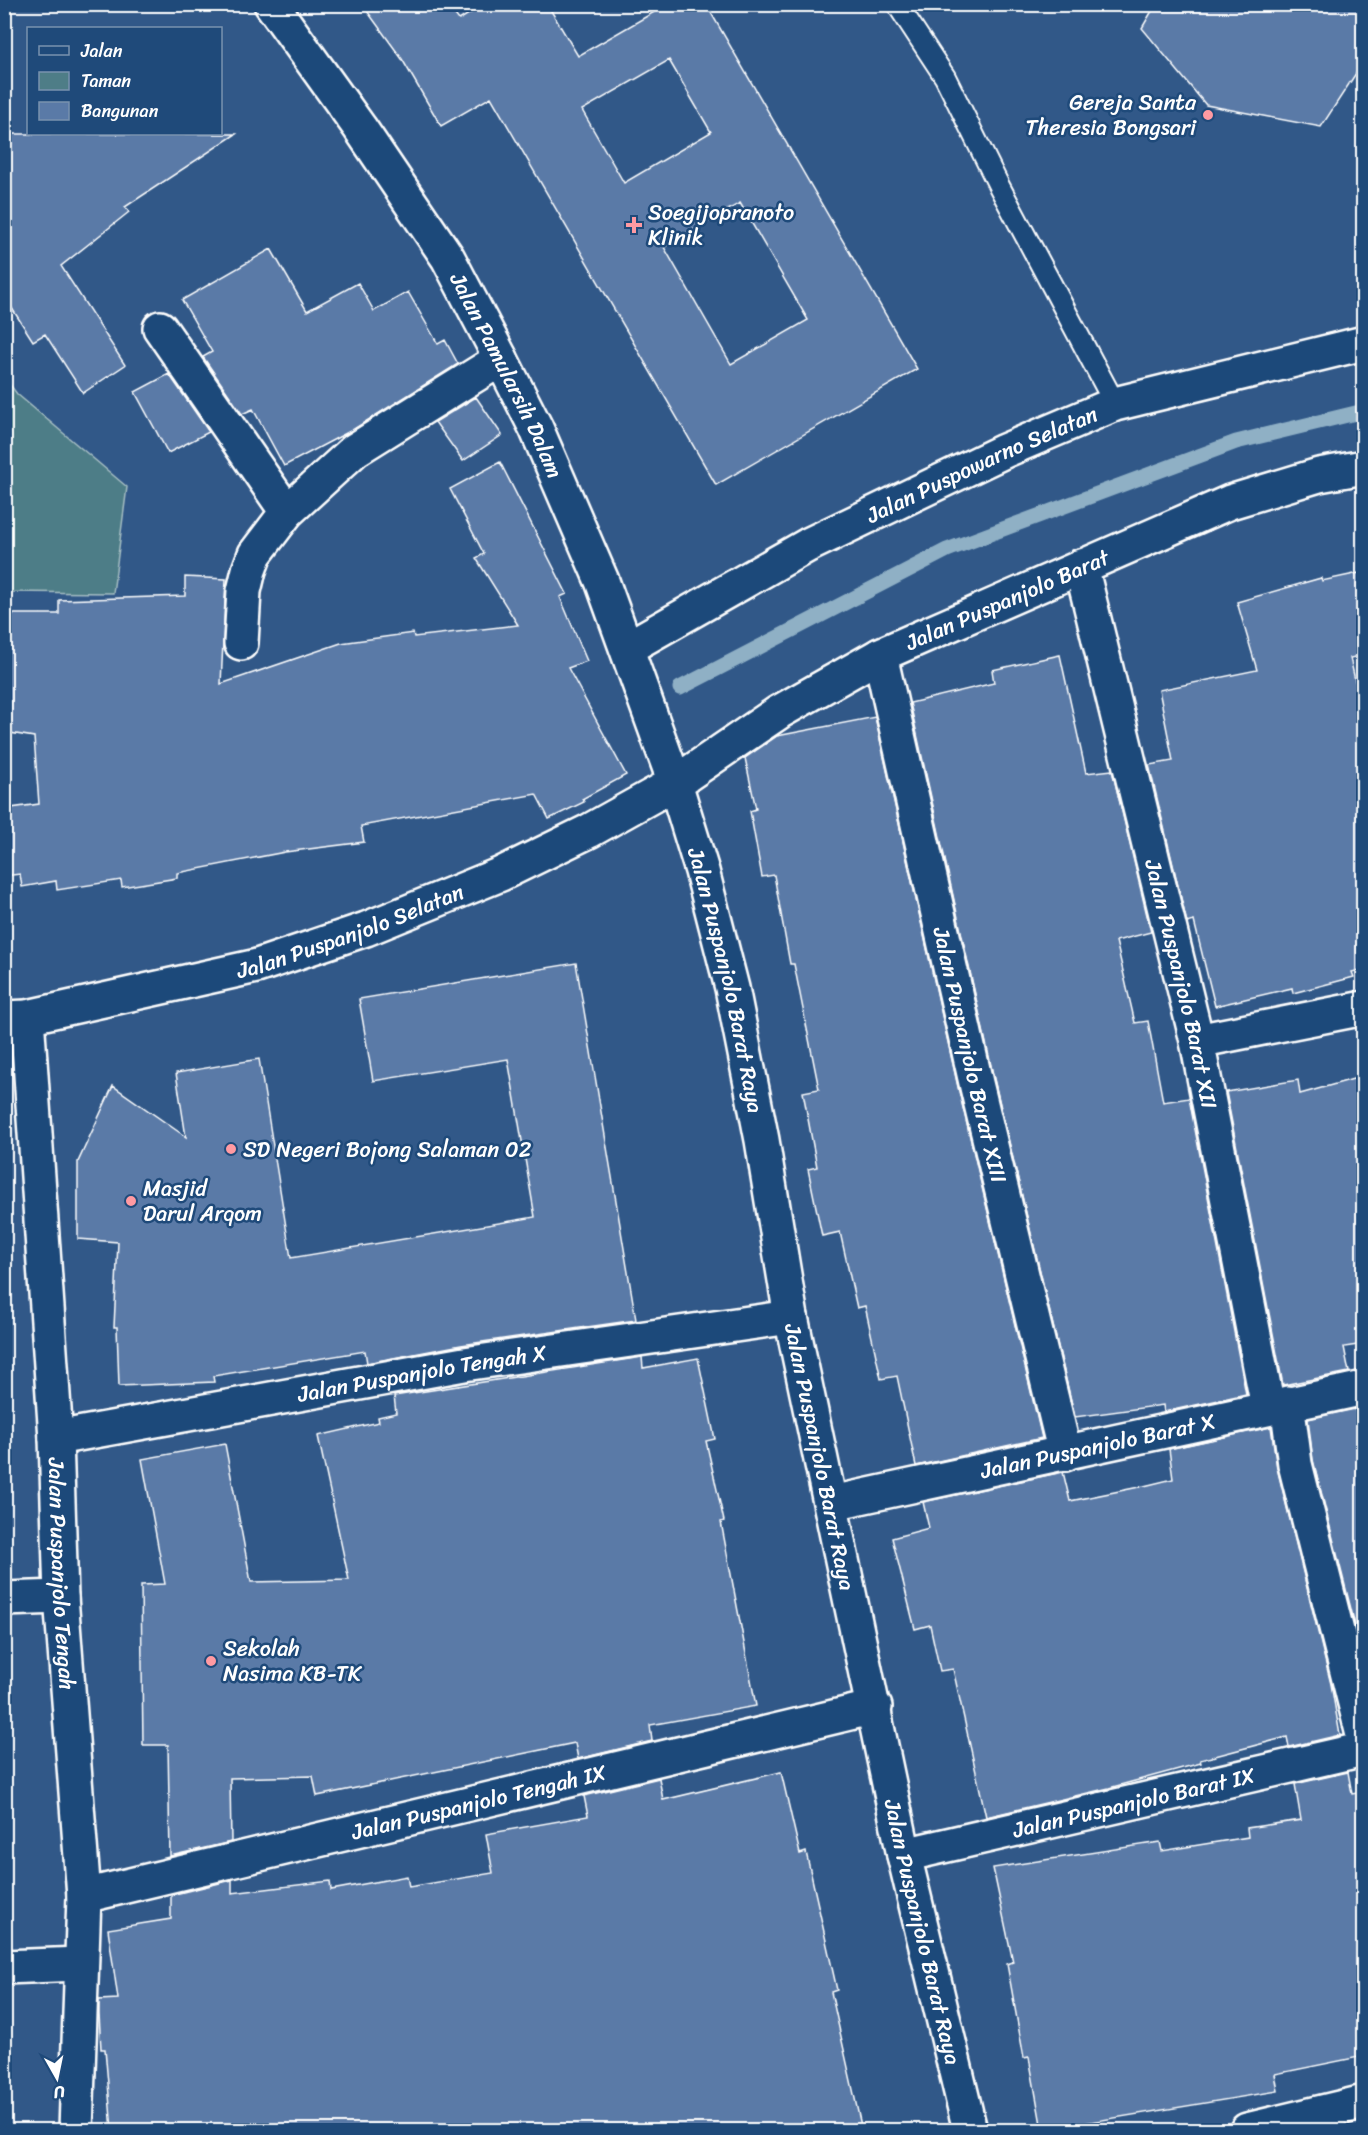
<svg xmlns="http://www.w3.org/2000/svg" width="1368" height="2135" font-family="Sriracha,sans-serif">
  <rect width="100%" height="100%" fill="#315888"/>
  <filter id="ink" filterUnits="userSpaceOnUse"><feTurbulence type="fractalNoise" baseFrequency=".0167" numOctaves="2"/><feDisplacementMap in="SourceGraphic" scale="12" xChannelSelector="R" yChannelSelector="G"/><feConvolveMatrix kernelMatrix="1 2 1 2 8 2 1 2 1" color-interpolation-filters="sRGB"/></filter>
  <g filter="url(#ink)">
    <path fill="#4e7d87" stroke="#a6bec3" stroke-width="1.5" d="M 5,378 L 17,394 L 127,487 L 113,593 L 5,592 Z"/>
    <g fill="none" stroke-linecap="round" stroke-linejoin="round">
      <path stroke="#8fb0c5" stroke-width="15" d="M 680,688 L 947,550 L 1236,442 L 1364,411"/>
    </g>
    <path fill="#5a7aa7" stroke="#fff" stroke-width="1.5" fill-rule="evenodd" d="M 362,4 L 447,4 L 459,20 L 485,4 L 547,4 L 578,56 L 668,4 L 706,4 L 917,369 L 716,485 L 491,97 L 441,126 L 402,59 ZM 669,60 L 711,132 L 624,183 L 582,110 ZM 740,203 L 808,320 L 731,364 L 664,247 Z
      M 1156,4 L 1364,4 L 1364,61 L 1321,127 L 1206,105 L 1142,28 Z
      M 4,134 L 236,134 L 125,207 L 129,212 L 61,266 L 125,365 L 83,393 L 45,334 L 33,341 L 4,296 Z
      M 271,249 L 307,311 L 358,283 L 374,311 L 408,292 L 438,344 L 445,340 L 458,364 L 354,429 L 284,466 L 253,409 L 242,414 L 203,357 L 212,352 L 182,300 Z
      M 169,374 L 209,432 L 168,453 L 135,392 Z
      M 476,397 L 502,435 L 463,461 L 435,422 Z
      M 500,462 L 567,594 L 560,597 L 587,661 L 568,668 L 626,775 L 582,799 L 584,802 L 549,819 L 536,794 L 361,826 L 364,842 L 285,852 L 177,873 L 177,878 L 122,887 L 121,880 L 57,890 L 56,881 L 22,887 L 20,874 L 4,876 L 4,809 L 39,804 L 34,737 L 4,732 L 4,614 L 59,614 L 59,600 L 185,596 L 185,577 L 226,579 L 221,684 L 341,643 L 413,633 L 414,637 L 518,625 L 476,558 L 484,554 L 450,489 Z
      M 1364,572 L 1364,655 L 1350,658 L 1364,719 L 1364,969 L 1352,972 L 1354,977 L 1293,993 L 1292,988 L 1215,1006 L 1194,921 L 1187,923 L 1149,765 L 1173,761 L 1159,690 L 1257,670 L 1237,602 L 1321,578 L 1322,581 Z
      M 1060,655 L 1086,773 L 1112,770 L 1151,932 L 1116,941 L 1135,1023 L 1148,1021 L 1163,1102 L 1189,1098 L 1246,1394 L 1164,1412 L 1163,1405 L 1075,1417 L 994,1079 L 910,703 L 994,683 L 992,670 Z
      M 875,717 L 958,1087 L 1042,1438 L 916,1466 L 897,1376 L 881,1379 L 865,1306 L 857,1308 L 840,1232 L 822,1236 L 808,1169 L 817,1167 L 803,1092 L 819,1089 L 794,964 L 790,964 L 774,875 L 762,877 L 750,811 L 756,809 L 745,758 L 777,736 Z
      M 576,963 L 636,1320 L 461,1345 L 367,1363 L 365,1351 L 213,1376 L 214,1382 L 119,1386 L 117,1327 L 114,1327 L 118,1242 L 78,1239 L 78,1162 L 113,1086 L 186,1137 L 176,1073 L 259,1059 L 291,1258 L 535,1217 L 508,1059 L 373,1081 L 359,999 Z
      M 1364,1076 L 1364,1344 L 1344,1347 L 1349,1372 L 1283,1385 L 1226,1092 L 1298,1080 L 1300,1094 Z
      M 642,1357 L 643,1368 L 698,1358 L 715,1439 L 706,1441 L 724,1521 L 721,1522 L 756,1706 L 650,1725 L 652,1741 L 578,1759 L 575,1743 L 317,1796 L 313,1776 L 230,1778 L 231,1842 L 170,1856 L 168,1745 L 143,1745 L 141,1585 L 165,1584 L 142,1459 L 225,1444 L 251,1582 L 349,1580 L 318,1436 L 379,1422 L 378,1417 L 396,1413 L 394,1396 Z
      M 1355,1409 L 1358,1423 L 1364,1422 L 1364,1660 L 1313,1460 L 1308,1419 Z
      M 1271,1427 L 1277,1468 L 1331,1684 L 1340,1735 L 1289,1747 L 1287,1737 L 1200,1760 L 1201,1763 L 1109,1788 L 986,1817 L 953,1669 L 940,1671 L 930,1625 L 915,1629 L 892,1538 L 929,1528 L 923,1502 L 1063,1472 L 1070,1501 L 1144,1486 L 1173,1479 L 1169,1449 Z
      M 781,1772 L 800,1854 L 806,1852 L 822,1923 L 837,1990 L 831,1992 L 862,2130 L 112,2130 L 105,2049 L 101,2049 L 99,2014 L 99,2000 L 118,1999 L 108,1929 L 171,1919 L 171,1895 L 232,1880 L 232,1893 L 330,1881 L 331,1890 L 407,1876 L 409,1887 L 493,1873 L 486,1834 L 588,1816 L 584,1796 L 659,1778 L 663,1800 Z
      M 1348,1772 L 1352,1794 L 1364,1792 L 1364,2056 L 1275,2074 L 1278,2091 L 1042,2130 L 1029,2057 L 1024,2058 L 1007,1964 L 1013,1962 L 993,1868 L 1160,1842 L 1162,1851 L 1248,1837 L 1247,1828 L 1301,1820 L 1295,1784 Z"/>
    <g fill="none" stroke-linecap="round" stroke-linejoin="round">
      <g stroke="#fff" stroke-width="24">
        <path id="service" d="M 897,4 L 945,77 L 999,186 L 1115,404"/>
      </g>
      <g stroke="#fff" stroke-width="38">
        <g id="minor">
          <path id="s1" d="M 271,4 L 360,128 L 448,258 L 501,359 L 536,428 L 602,581 L 675,783 L 779,712 L 880,655 L 1230,502 L 1319,475 L 1364,467"/>
          <path d="M 160,328 L 287,512"/>
          <path id="s2" d="M 1081,566 L 1197,1041 L 1268,1407"/>
          <path d="M 241,643 L 244,591 L 249,570 L 255,554 L 287,512 L 355,450 L 501,359"/>
          <path id="s3" d="M 627,648 L 808,545 L 1004,451 L 1115,404 L 1364,343"/>
          <path id="s4" d="M 880,655 L 976,1083 L 1065,1454"/>
          <path id="s5" d="M 27,1017 L 56,1438 L 61,1597 L 84,1896 L 76,2130"/>
          <path d="M 1197,1041 L 1364,1008"/>
          <path d="M 1287,1403 L 1295,1464 L 1364,1739"/>
          <path id="s6" d="M 56,1438 L 464,1364 L 791,1317"/>
          <path id="s7" d="M 832,1503 L 1364,1388"/>
          <path d="M 4,1599 L 61,1597"/>
          <path id="s8" d="M 904,1855 L 1364,1749"/>
          <path id="s9" d="M 84,1896 L 875,1707"/>
          <path d="M 4,1967 L 80,1964"/>
          <path d="M 1247,2130 L 1364,2102"/>
        </g>
      </g>
      <g stroke="#fff" stroke-width="38">
        <g id="tertiary">
          <path id="s10" d="M 4,1018 L 27,1017 L 257,966 L 366,929 L 501,874 L 589,831 L 675,783 L 702,871 L 732,988 L 762,1140 L 791,1317 L 904,1855 L 970,2130"/>
        </g>
      </g>
      <use href="#service" stroke="#1f4a7a" stroke-width="20"/>
      <use href="#minor" stroke="#1f4a7a" stroke-width="33"/>
      <use href="#tertiary" stroke="#1f4a7a" stroke-width="33"/>
    </g>
  </g>
  <g fill="#ff9aa2" stroke="#1f4a7a" stroke-width="2">
    <circle cx="1208" cy="115" r="6"/>
    <path d="M631 216h6v6h6v6h-6v6h-6v-6h-6v-6h6z"/>
    <circle cx="231" cy="1149" r="6"/>
    <circle cx="131" cy="1201" r="6"/>
    <circle cx="211" cy="1661" r="6"/>
  </g>
  <g text-anchor="middle" stroke-width="5" stroke-linejoin="round" paint-order="stroke">
    <g font-size="22" fill="#fff" stroke="#1f4a7a" text-anchor="start">
      <text x="1196" y="110" text-anchor="end">Gereja Santa<tspan x="1196" dy="25">Theresia Bongsari</tspan></text>
      <text x="648" y="220">Soegijopranoto<tspan x="648" dy="25">Klinik</tspan></text>
      <text x="243" y="1157">SD Negeri Bojong Salaman 02</text>
      <text x="143" y="1196">Masjid<tspan x="143" dy="25">Darul Arqom</tspan></text>
      <text x="223" y="1656">Sekolah<tspan x="223" dy="25">Nasima KB-TK</tspan></text>
    </g>
    <g font-size="22" fill="#fff" stroke="#1f4a7a">
      <text dy="8" stroke="none"><textPath href="#s1" startOffset="441">Jalan Pamularsih Dalam</textPath></text>
      <text dy="8" stroke="none"><textPath href="#s3" startOffset="400">Jalan Puspowarno Selatan</textPath></text>
      <text dy="8" stroke="none"><textPath href="#s1" startOffset="1263">Jalan Puspanjolo Barat</textPath></text>
      <text dy="8" stroke="none"><textPath href="#s10" startOffset="358">Jalan Puspanjolo Selatan</textPath></text>
      <text dy="8" stroke="none"><textPath href="#s10" startOffset="920">Jalan Puspanjolo Barat Raya</textPath></text>
      <text dy="8" stroke="none"><textPath href="#s2" startOffset="430">Jalan Puspanjolo Barat XII</textPath></text>
      <text dy="8" stroke="none"><textPath href="#s4" startOffset="410">Jalan Puspanjolo Barat XIII</textPath></text>
      <text dy="8" stroke="none"><textPath href="#s6" startOffset="372">Jalan Puspanjolo Tengah X</textPath></text>
      <text dy="8" stroke="none"><textPath href="#s7" startOffset="272">Jalan Puspanjolo Barat X</textPath></text>
      <text dy="8" stroke="none"><textPath href="#s10" startOffset="1406">Jalan Puspanjolo Barat Raya</textPath></text>
      <text dy="8" stroke="none"><textPath href="#s5" startOffset="558">Jalan Puspanjolo Tengah</textPath></text>
      <text dy="8" stroke="none"><textPath href="#s9" startOffset="406">Jalan Puspanjolo Tengah IX</textPath></text>
      <text dy="8" stroke="none"><textPath href="#s8" startOffset="236">Jalan Puspanjolo Barat IX</textPath></text>
      <text dy="8" stroke="none"><textPath href="#s10" startOffset="1892">Jalan Puspanjolo Barat Raya</textPath></text>
    </g>
  </g>
  <rect width="1368" height="2135" fill="none" stroke="#1f4a7a" stroke-width="24"/>
  <rect x="12" y="12" width="1344" height="2111" fill="none" stroke="#fff" stroke-width="2" filter="url(#ink)"/>
  <rect x="27" y="27" width="195" height="108" fill="#1f4a7a" stroke="#7992af" stroke-width="1.5"/>
  <rect x="39" y="46" width="30" height="9" fill="#1f4a7a" stroke="#7992af" stroke-width="1.5"/>
  <text x="81" y="57" font-size="18" fill="#ffffff">Jalan</text>
  <rect x="39" y="72" width="30" height="18" fill="#4e7d87" stroke="#7992af" stroke-width="1.5"/>
  <text x="81" y="87" font-size="18" fill="#ffffff">Taman</text>
  <rect x="39" y="102" width="30" height="18" fill="#5a7aa7" stroke="#7992af" stroke-width="1.5"/>
  <text x="81" y="117" font-size="18" fill="#ffffff">Bangunan</text>
  <g transform="translate(57 2078) rotate(171)" stroke="#1f4a7a" stroke-width="4.5" paint-order="stroke">
  <path d="M0-4.5L10 22L0 15L-10 22Z" fill="#ffffff"/>
  <text y="-9" font-size="16" font-weight="bold" text-anchor="middle" fill="#ffffff">U</text>
  </g>
</svg>
